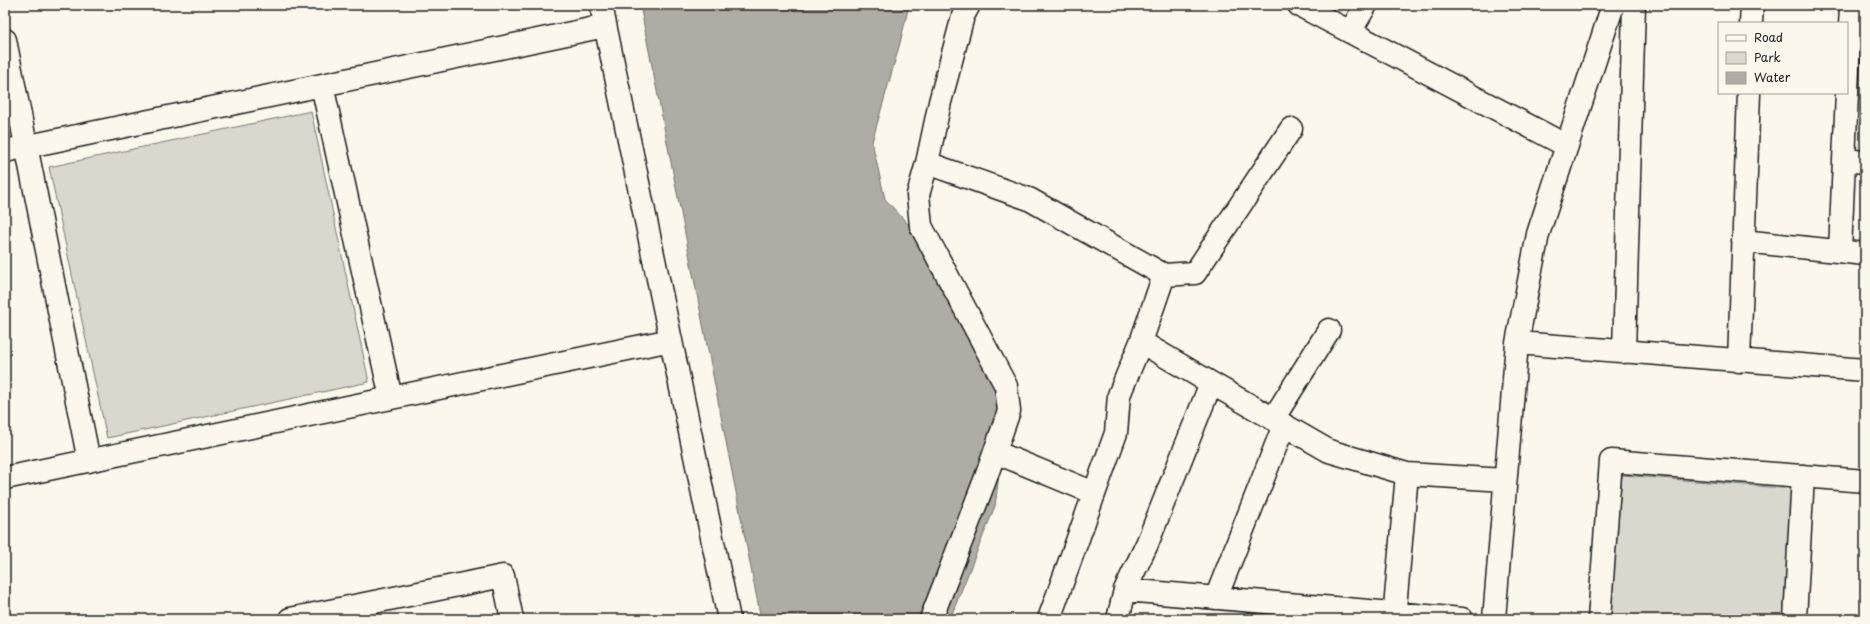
<svg xmlns="http://www.w3.org/2000/svg" width="1870" height="624" font-family="'Playpen Sans',sans-serif">
  <rect width="100%" height="100%" fill="#fbf7ec"/>
  <filter id="ink" filterUnits="userSpaceOnUse"><feTurbulence type="fractalNoise" baseFrequency=".025" numOctaves="2"/><feDisplacementMap in="SourceGraphic" scale="8" xChannelSelector="R" yChannelSelector="G"/><feConvolveMatrix kernelMatrix="1 2 1 2 8 2 1 2 1" color-interpolation-filters="sRGB"/></filter>
  <g filter="url(#ink)">
    <path fill="#dad7ce" stroke="#7b7a75" d="M 311,111 L 369,382 L 107,438 L 49,167 Z
      M 1622,475 L 1794,489 L 1783,619 L 1610,618 Z"/>
    <path fill="#afaca5" stroke="#74726e" d="M 640,5 L 909,5 L 900,43 L 872,142 L 885,199 L 943,262 L 1010,389 L 995,506 L 950,619 L 761,619 Z"/>
    <g fill="none" stroke-linecap="round" stroke-linejoin="round">
      <g stroke="#1c1c1c" stroke-width="25">
        <path id="minor" d="M 601,5 L 729,619
          M 969,5 L 963,16 L 940,102 L 927,163 L 1029,199 L 1164,275 L 1141,342 L 1211,383 L 1147,544 L 1125,590 L 1118,619
          M 1299,5 L 1567,146
          M 1751,23 L 1752,5
          M 1350,32 L 1366,5
          M 5,40 L 89,461
          M 322,85 L 391,398
          M 1847,92 L 1851,5
          M 5,151 L 605,26
          M 1844,160 L 1865,162
          M 927,163 L 918,195 L 921,226 L 1006,386 L 1009,411 L 985,480 L 931,619
          M 1743,241 L 1865,254
          M 1840,251 L 1847,93
          M 1164,275 L 1195,273 L 1291,129
          M 1517,343 L 1865,370
          M 1624,352 L 1634,5
          M 1739,361 L 1749,93
          M 1211,383 L 1329,451 L 1407,474 L 1505,480
          M 1273,419 L 1329,330
          M 995,452 L 1094,493
          M 5,478 L 671,340
          M 1125,590 L 1462,619
          M 1216,598 L 1284,425
          M 290,619 L 503,576 L 512,619
          M 1049,619 L 1116,433 L 1119,395 L 1141,342
          M 1394,619 L 1407,474
          M 1494,619 L 1517,343 L 1538,234 L 1613,5
          M 1599,619 L 1611,461 L 1865,481
          M 1795,619 L 1803,476"/>
      </g>
      <use href="#minor" stroke="#fbf7ec" stroke-width="22"/>
    </g>
  </g>
  <rect width="1870" height="624" fill="none" stroke="#fbf7ec" stroke-width="20"/>
  <rect x="10" y="10" width="1850" height="604" fill="none" stroke="#1c1c1c" stroke-width="1.5" filter="url(#ink)"/>
  <rect x="1718" y="22" width="130" height="72" fill="#fbf7ec" stroke="#a29f99"/>
  <rect x="1726" y="35" width="20" height="6" fill="#fbf7ec" stroke="#a29f99"/>
  <text x="1754" y="42" font-size="12" fill="#1c1c1c">Road</text>
  <rect x="1726" y="52" width="20" height="12" fill="#dad7ce" stroke="#a29f99"/>
  <text x="1754" y="62" font-size="12" fill="#1c1c1c">Park</text>
  <rect x="1726" y="72" width="20" height="12" fill="#afaca5" stroke="#a29f99"/>
  <text x="1754" y="82" font-size="12" fill="#1c1c1c">Water</text>
</svg>
